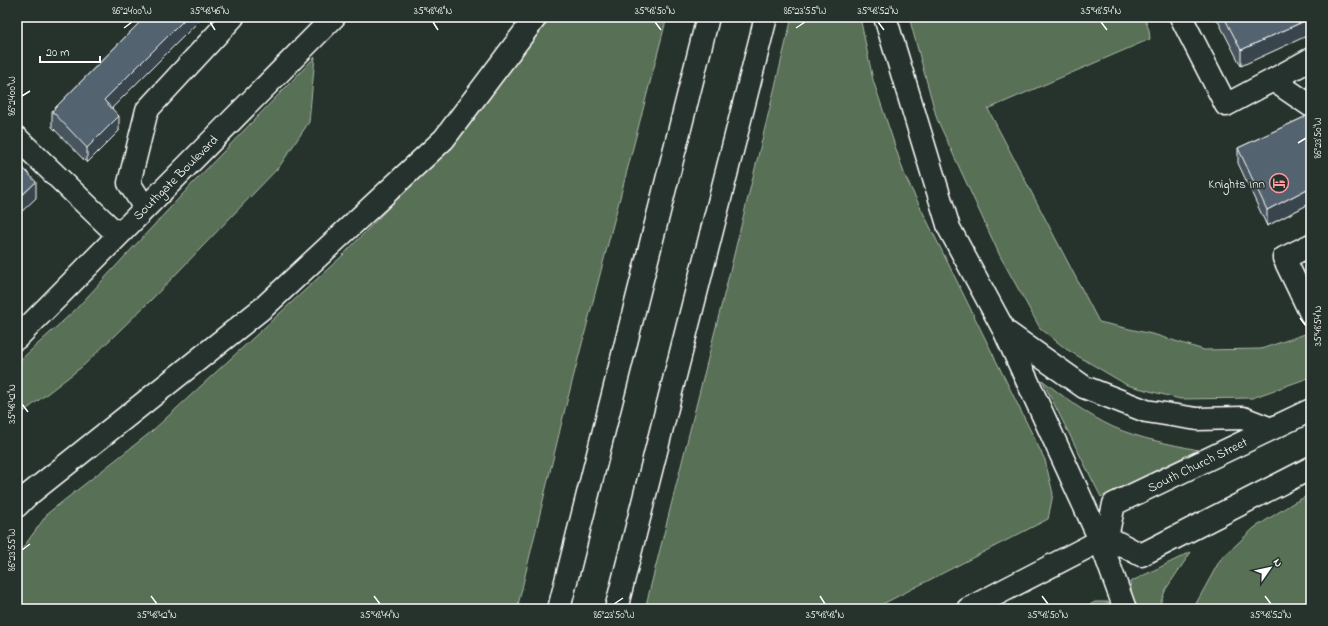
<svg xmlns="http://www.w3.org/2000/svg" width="1328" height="626" font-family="'Indie Flower',sans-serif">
  <rect width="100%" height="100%" fill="#26332d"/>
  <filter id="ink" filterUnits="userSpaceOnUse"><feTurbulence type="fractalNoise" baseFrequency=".025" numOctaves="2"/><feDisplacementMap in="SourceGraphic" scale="8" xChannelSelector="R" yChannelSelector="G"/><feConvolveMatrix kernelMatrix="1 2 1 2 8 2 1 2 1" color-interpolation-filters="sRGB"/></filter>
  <g filter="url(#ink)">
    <path fill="#596f54" stroke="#acb7aa" d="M 549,17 L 667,17 L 565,409 L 517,609 L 17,609 L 17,556 L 48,513 L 151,432 L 342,256 L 473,120 Z
      M 792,17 L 860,17 L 873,80 L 905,176 L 1045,460 L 1053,494 L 1048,519 L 873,609 L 645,609 L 730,271 Z
      M 909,17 L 1144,17 L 1149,30 L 1150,39 L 988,109 L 1099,322 L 1156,335 L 1204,350 L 1261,349 L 1311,332 L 1311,377 L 1252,398 L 1180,399 L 1127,385 L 1066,349 L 1040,328 L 1000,256 L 937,119 Z
      M 315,57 L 309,122 L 279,167 L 152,299 L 83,366 L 17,417 L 17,363 L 75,310 L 194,182 Z
      M 1042,380 C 1064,397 1087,415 1113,427 C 1140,439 1170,444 1198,450 L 1101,497 Z
      M 1311,494 L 1311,604 L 1305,609 L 1193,609 L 1220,560 L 1254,528 L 1293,503 Z
      M 1191,552 L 1166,589 L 1158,609 L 1134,609 L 1130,582 Z
      M 1095,602 L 1108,602 L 1111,609 L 1082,609 Z"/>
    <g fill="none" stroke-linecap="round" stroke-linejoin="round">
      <g stroke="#fff" stroke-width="25">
        <path id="minor" d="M 1181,17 L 1226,105 L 1273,80
          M 1311,59 L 1273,80 L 1311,106
          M 17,138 L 118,235
          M 145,208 L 129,183 L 147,110 L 233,17
          M 1311,245 L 1284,258 L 1311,314
          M 17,338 L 334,17"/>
      </g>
      <g stroke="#fff" stroke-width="25">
        <path id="highway" d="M 885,17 L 949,228 L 1004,330 L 1100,540 L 1125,609
          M 1005,331 L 1084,387 L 1146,411 L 1197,419 L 1243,418 L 1271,429
          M 17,506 L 27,496 L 264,307 L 444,139 L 536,17
          M 1107,537 L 1114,504 L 1311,410
          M 559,609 L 708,17
          M 616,609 L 766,17
          M 968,609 L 1107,537 L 1141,555 L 1311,468"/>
      </g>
      <use href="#minor" stroke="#26332d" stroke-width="22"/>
      <use href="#highway" stroke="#26332d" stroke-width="22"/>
    </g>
    <path fill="#47555f" stroke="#fff" d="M 145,17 L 203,17 L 112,108 L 119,131 L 87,163 L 52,127 L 52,111 Z
      M 1216,17 L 1311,17 L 1241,66 Z
      M 1311,114 L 1311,203 L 1267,226 L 1238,163 L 1238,148 Z"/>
    <path fill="#39454e" stroke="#fff" d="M 187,17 L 203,17 L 104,116 L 104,100 Z
      M 1311,18 L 1311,34 L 1241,66 L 1241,50 Z
      M 119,116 L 119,131 L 87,163 L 87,148 Z
      M 36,182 L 36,198 L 17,216 L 17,200 Z
      M 1311,187 L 1311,203 L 1267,226 L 1267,210 Z"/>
    <path fill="#52636f" stroke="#fff" d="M 145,17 L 187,17 L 104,100 L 119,116 L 87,148 L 52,111 Z
      M 1224,17 L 1311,17 L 1311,18 L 1241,50 Z
      M 1311,114 L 1311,187 L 1267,210 L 1238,148 Z
      M 17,161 L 36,182 L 17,200 Z"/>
  </g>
  <path fill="none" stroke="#fff" stroke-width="1.5" d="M 210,22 L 215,30M 433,22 L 438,30M 655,22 L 661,30M 878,22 L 884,30M 1101,22 L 1107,30M 124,28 L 132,22M 796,28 L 805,22M 22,96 L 30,91M 1298,143 L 1306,138M 1300,318 L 1306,326M 22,404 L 28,412M 22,550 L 30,544M 151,596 L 157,604M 374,596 L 380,604M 820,596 L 825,604M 1042,596 L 1048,604M 1265,596 L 1271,604M 614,604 L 623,598"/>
  <defs>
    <g id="hotel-ring" transform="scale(1)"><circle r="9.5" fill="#26332d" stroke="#ff9aa2" stroke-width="1.5"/><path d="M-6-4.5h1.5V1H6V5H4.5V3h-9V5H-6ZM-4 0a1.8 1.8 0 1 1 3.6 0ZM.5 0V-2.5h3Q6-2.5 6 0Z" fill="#ff9aa2"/></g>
  </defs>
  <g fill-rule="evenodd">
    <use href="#hotel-ring" x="1279" y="183"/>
  </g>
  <g text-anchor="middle" stroke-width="3" stroke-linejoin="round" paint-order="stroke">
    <g font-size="13" fill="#fff" stroke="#26332d">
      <text transform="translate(175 177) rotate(-45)" y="5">Southgate Boulevard</text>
      <text transform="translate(1197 464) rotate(-26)" y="5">South Church Street</text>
    </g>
    <g font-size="13" fill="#fff" stroke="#26332d" text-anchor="end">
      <text x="1265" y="188">Knights Inn</text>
    </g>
  </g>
  <rect width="1328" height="626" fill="none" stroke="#26332d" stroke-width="44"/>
  <g transform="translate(1270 568) rotate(56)" stroke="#26332d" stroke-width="3" paint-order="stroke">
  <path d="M0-3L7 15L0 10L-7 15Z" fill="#ffffff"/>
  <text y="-6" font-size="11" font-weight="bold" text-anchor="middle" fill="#ffffff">N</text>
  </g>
  <path d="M40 56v6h60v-6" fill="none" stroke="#ffffff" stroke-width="2"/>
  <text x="46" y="56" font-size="12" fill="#ffffff" stroke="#26332d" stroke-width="3" paint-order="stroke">20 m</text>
  <rect x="22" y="22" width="1284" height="582" fill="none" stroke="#fff" stroke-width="1.5"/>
  <g font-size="10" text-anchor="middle" fill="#fff">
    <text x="132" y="14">86°24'00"W</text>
    <text x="210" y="14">35°48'46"N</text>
    <text x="433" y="14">35°48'48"N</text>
    <text x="655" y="14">35°48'50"N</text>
    <text x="805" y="14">86°23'55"W</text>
    <text x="878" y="14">35°48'52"N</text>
    <text x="1101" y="14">35°48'54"N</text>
    <text transform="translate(11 96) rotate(-90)" y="4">86°24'00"W</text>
    <text transform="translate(1317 138) rotate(-90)" y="4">86°23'50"W</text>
    <text transform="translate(1317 326) rotate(-90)" y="4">35°48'54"N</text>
    <text transform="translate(11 404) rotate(-90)" y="4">35°48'42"N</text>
    <text transform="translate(11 550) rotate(-90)" y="4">86°23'55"W</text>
    <text x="157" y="618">35°48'42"N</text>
    <text x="380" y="618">35°48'44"N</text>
    <text x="614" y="618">86°23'50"W</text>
    <text x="825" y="618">35°48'48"N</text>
    <text x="1048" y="618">35°48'50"N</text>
    <text x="1271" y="618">35°48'52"N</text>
  </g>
</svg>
